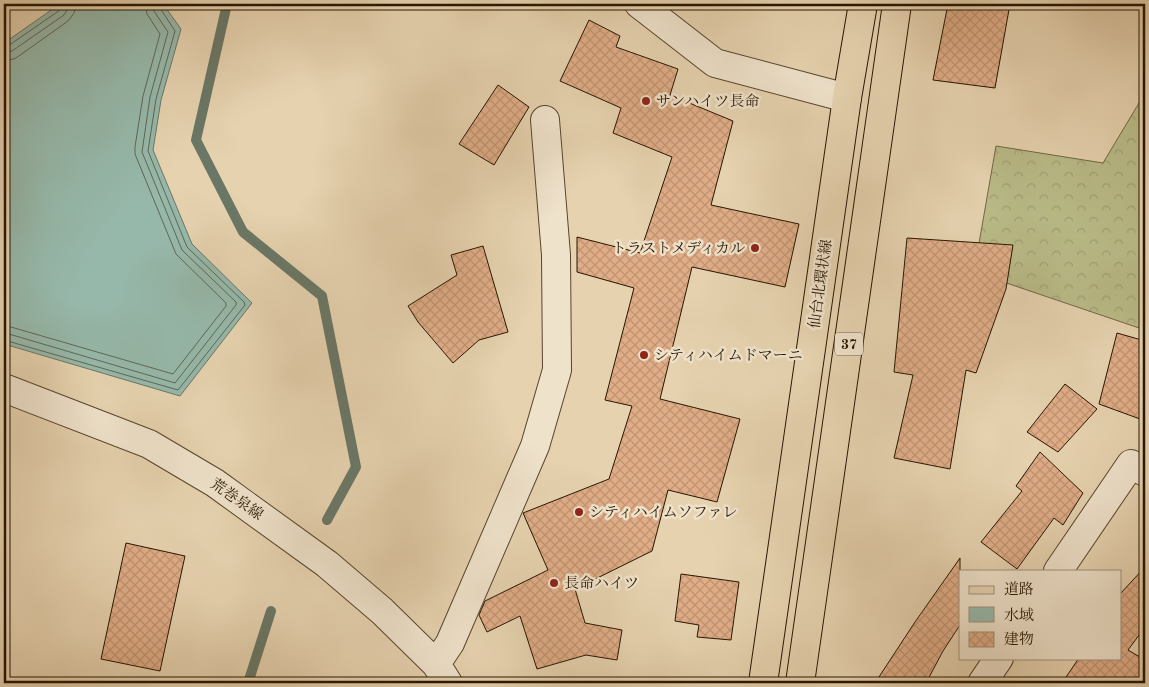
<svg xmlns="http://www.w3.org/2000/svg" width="1149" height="687" font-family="'Old Standard TT','Noto Serif JP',serif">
  <defs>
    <pattern id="forest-crowns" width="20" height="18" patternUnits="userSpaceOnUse" patternTransform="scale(1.25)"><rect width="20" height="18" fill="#b9bb88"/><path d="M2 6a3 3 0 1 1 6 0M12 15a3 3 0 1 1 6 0" fill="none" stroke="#9fa074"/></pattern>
    <pattern id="building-cross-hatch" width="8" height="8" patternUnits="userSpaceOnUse" patternTransform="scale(1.25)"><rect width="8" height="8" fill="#e0ad87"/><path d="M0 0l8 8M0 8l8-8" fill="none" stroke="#c09473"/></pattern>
  </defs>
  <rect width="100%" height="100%" fill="#e6d2af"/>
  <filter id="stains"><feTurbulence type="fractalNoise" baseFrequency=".004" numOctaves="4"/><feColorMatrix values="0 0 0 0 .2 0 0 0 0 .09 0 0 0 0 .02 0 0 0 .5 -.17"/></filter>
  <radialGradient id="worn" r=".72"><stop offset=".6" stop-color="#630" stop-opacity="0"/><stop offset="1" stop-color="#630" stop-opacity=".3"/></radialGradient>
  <path fill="url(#forest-crowns)" stroke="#706844" d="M 1145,93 L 1145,330 L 974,272 L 996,146 L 1103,163 Z"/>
  <path fill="#96b8aa" stroke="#6a7766" d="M 60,4 L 163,4 L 181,29 L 161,100 L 153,150 L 192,244 L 252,303 L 180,396 L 4,344 L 4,43 Z"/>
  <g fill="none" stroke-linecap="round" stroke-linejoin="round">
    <path stroke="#5e6755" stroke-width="1" d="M 4,47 L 8,46 L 60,10 L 62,7 L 62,4
      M 4,53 L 12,51 L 64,15 L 67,10 L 68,4
      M 4,61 L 10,60 L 16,58 L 68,21 L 74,13 L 76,4
      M 4,326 L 11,327 L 173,374 L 226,306 L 226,303 L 176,254 L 135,154 L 135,147 L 143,96 L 160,34 L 147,14 L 145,4
      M 4,333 L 9,334 L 175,383 L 236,305 L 236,302 L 182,250 L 142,152 L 150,97 L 168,32 L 154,11 L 153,4
      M 4,340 L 178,390 L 245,305 L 244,302 L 187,247 L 148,151 L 156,99 L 175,31 L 160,8 L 159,4"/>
    <path stroke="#6a7766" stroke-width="10" d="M 227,4 L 196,140 L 243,232 L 322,296 L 356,467 L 327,520
      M 248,683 L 271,611"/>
  </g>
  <path fill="url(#building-cross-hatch)" stroke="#271600" d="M 948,4 L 1010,4 L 995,88 L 933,80 Z
    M 589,20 L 620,36 L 616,47 L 678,69 L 670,95 L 733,121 L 711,205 L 799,224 L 785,287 L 692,267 L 660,399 L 740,419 L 717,502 L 668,490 L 652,551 L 575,589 L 585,623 L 622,630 L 617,660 L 586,655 L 537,669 L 520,616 L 487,632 L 479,615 L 485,601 L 548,570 L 523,513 L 609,479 L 632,406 L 605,400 L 634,288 L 577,272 L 577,237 L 640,253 L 672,157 L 613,133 L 621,108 L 560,81 Z
    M 498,85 L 529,107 L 494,165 L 459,144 Z
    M 907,238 L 1013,245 L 1006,289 L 976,373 L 966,370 L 950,469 L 894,458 L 913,375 L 894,372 Z
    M 483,246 L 508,332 L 479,340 L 453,363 L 418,322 L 408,306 L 457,275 L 451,255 Z
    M 1117,333 L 1145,341 L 1145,404 L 1140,419 L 1099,404 Z
    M 1065,384 L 1097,409 L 1058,452 L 1027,432 Z
    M 1040,452 L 1083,493 L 1063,525 L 1054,518 L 1017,569 L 981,542 L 1022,491 L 1016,486 Z
    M 126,543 L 185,556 L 160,671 L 101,659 Z
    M 960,558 L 960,625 L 943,651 L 926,683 L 875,683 L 915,622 Z
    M 1145,567 L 1145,627 L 1128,650 L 1145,660 L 1145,683 L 1062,683 L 1079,658 L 1120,658 L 1120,594 Z
    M 681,574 L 739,582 L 731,640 L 697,637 L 699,625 L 675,621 Z"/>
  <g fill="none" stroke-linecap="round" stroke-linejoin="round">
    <g stroke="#57452c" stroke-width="30">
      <path id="minor" d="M 639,4 L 715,63 L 847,98
        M 4,388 L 149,444 L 215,483 L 327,564 L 382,611 L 436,664 L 448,683
        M 1058,571 L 1131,464 L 1145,472
        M 436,664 L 450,643 L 535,446 L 557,370 L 556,255 L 545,120
        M 982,683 L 999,658"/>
    </g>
    <g stroke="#271600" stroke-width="30">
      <path id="major" d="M 763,683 L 847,98 L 863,4
        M 800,683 L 897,4"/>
    </g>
    <use href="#minor" stroke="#efe2cb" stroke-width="28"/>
    <use href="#major" stroke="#e6d2af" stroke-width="28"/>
  </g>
  <g fill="#8f2418" stroke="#efe2cb" stroke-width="2">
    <circle cx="646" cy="101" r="5"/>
    <circle cx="755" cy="248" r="5"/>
    <circle cx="644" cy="355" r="5"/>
    <circle cx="579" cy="512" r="5"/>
    <circle cx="554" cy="583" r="5"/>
  </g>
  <g text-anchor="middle" stroke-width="5" stroke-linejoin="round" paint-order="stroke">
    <rect fill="#efe2cb" stroke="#63533d" stroke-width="1" x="835" y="332.5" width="28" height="23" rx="4"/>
    <g font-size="14" font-weight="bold" fill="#271600">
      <text x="849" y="349">37</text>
    </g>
    <g font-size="15" fill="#271600" stroke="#efe2cb" text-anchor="start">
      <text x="656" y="106">サンハイツ長命</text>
      <text x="745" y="253" text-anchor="end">トラストメディカル</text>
      <text x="654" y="360">シティハイムドマーニ</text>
      <text x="589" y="517">シティハイムソファレ</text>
      <text x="564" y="588">長命ハイツ</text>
    </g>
    <g font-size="15" fill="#271600" stroke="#efe2cb">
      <text transform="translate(820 284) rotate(-82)" y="5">仙台北環状線</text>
      <text transform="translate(237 499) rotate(35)" y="5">荒巻泉線</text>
    </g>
  </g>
  <rect width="1149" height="687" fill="none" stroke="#e6d2af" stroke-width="20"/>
  <rect x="5" y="5" width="1139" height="677" fill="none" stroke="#271600" stroke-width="2.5"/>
  <rect x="10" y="10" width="1129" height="667" fill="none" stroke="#271600"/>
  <rect x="959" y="570" width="162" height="90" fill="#efe2cb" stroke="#9f907a"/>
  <rect x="969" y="586" width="25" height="8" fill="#e6d2af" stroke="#9f907a"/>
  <text x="1004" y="594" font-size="15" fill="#271600">道路</text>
  <rect x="969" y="607" width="25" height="15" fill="#96b8aa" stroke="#9f907a"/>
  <text x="1004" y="620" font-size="15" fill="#271600">水域</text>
  <rect x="969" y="632" width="25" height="15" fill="url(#building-cross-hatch)" stroke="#9f907a"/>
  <text x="1004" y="644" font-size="15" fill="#271600">建物</text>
  <rect width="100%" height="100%" filter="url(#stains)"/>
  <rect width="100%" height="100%" fill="url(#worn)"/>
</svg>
